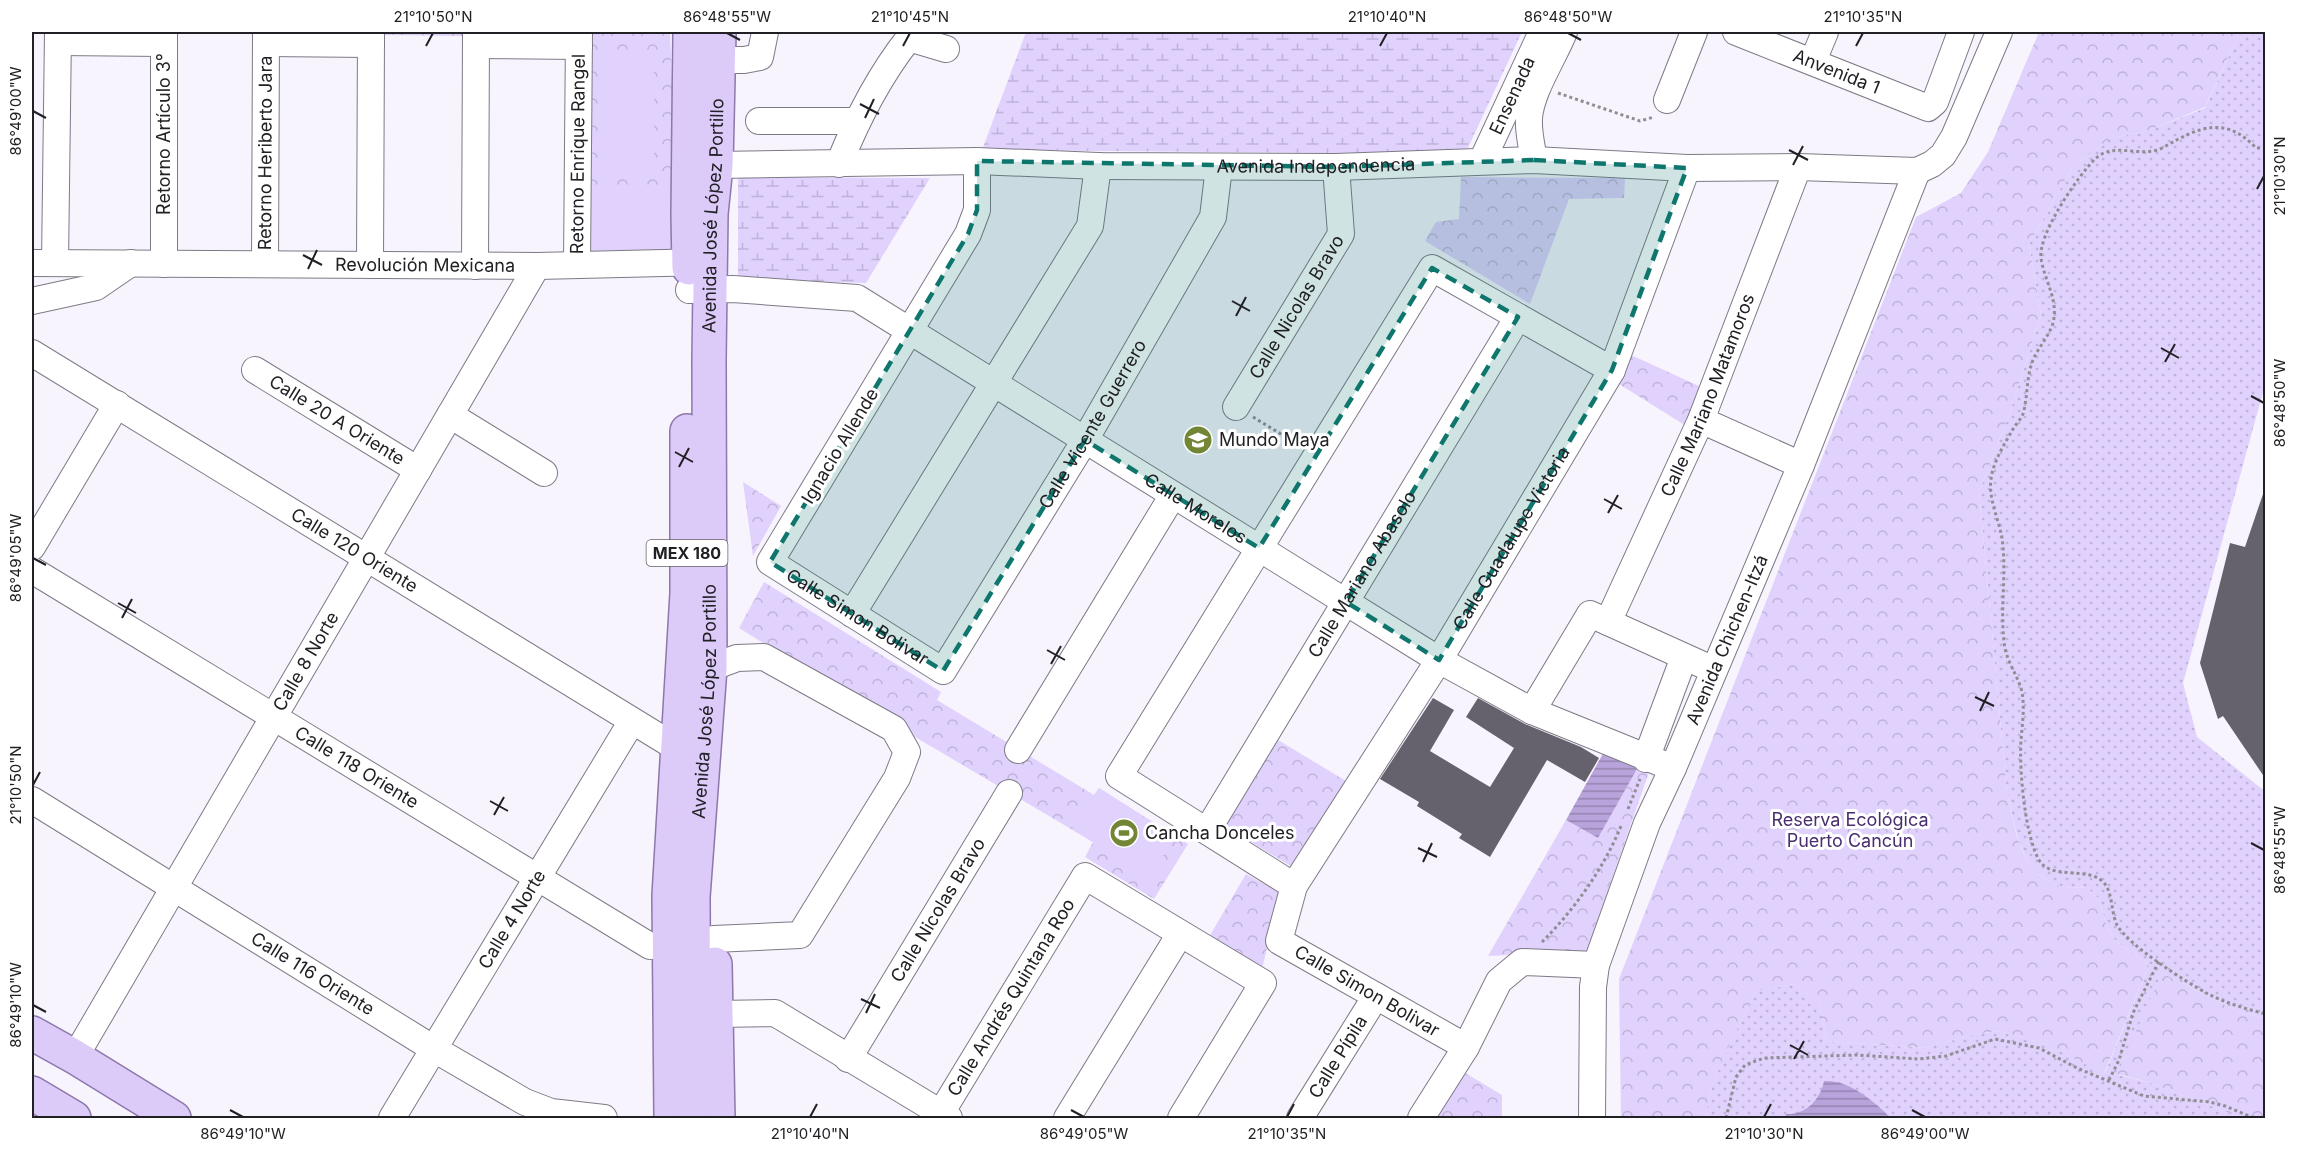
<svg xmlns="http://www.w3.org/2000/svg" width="2297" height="1150" font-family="Inter,sans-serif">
  <defs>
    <pattern id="grass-dots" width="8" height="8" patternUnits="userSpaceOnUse" patternTransform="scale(1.5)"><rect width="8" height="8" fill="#e0d1fd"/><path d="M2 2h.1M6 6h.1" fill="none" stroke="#c0b3d9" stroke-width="1.8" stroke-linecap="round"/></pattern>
    <pattern id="wetland-marsh" width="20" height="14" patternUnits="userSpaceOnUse" patternTransform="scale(1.5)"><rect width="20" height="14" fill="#e0d1fd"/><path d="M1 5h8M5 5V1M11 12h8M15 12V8" fill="none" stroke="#c0b3d9"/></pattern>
    <pattern id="park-crowns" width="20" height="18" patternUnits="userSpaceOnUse" patternTransform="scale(1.5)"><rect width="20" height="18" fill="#e0d1fd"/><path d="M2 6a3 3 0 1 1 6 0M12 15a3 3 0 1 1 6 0" fill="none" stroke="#c0b3d9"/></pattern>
    <pattern id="water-rules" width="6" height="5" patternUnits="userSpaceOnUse" patternTransform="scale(1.5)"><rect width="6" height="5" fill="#b8a3db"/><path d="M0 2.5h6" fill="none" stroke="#9584b1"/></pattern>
  </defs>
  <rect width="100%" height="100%" fill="#f8f4fe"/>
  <path fill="url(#grass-dots)" d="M 2240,32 L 2265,32 L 2265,385 L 2183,683 L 2197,737 L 2262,789 L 2265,789 L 2265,1018 L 2237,1011 L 2162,973 L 2118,1075 L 2148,1082 L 2243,1118 L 1706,1118 C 1708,1082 1739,1025 1756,991 L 1794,984 L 1819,1003 L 1827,1041 L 1924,1048 L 1976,1034 L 1999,1031 L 2048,1045 L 2105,1073 L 2149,965 L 2115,940 L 2106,924 L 2099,899 L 2087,888 C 2080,887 2071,888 2064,887 C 2019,875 2017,831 2007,793 L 1979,492 L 2009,415 L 2041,315 L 2029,244 L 2073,166 L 2111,138 L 2145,132 L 2205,108 Z"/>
  <path fill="url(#wetland-marsh)" d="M 1026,32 L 1522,32 L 1465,154 L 982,150 Z
    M 738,177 L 930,178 L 866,283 L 738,279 Z"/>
  <path fill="url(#park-crowns)" d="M 32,32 L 670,32 L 676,186 L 584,251 L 586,38 L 253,33 L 32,34 Z
    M 2039,32 L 2240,32 L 2205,107 L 2145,132 L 2111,138 L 2073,166 L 2029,244 L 2041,315 L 2009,415 L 1979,492 L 2007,793 C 2016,831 2019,875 2064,887 C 2070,888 2080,887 2087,888 L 2099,899 L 2106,924 L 2115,940 L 2149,965 L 2104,1074 L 2048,1045 L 1999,1031 L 1976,1034 L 1924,1048 L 1827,1041 L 1819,1003 L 1794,984 L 1756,991 C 1739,1025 1708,1083 1706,1118 L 1621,1118 L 1619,979 L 1916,217 L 1961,193 L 1988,152 Z
    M 1461,177 L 1625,178 L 1624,198 L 1569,199 L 1530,304 L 1425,241 L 1436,222 L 1459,219 Z
    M 1631,355 L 1710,391 L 1691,429 L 1619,384 Z
    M 743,482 L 781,506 L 753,556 Z
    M 764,582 L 941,692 L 937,700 L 1094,795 L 1099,788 L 1188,844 L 1154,899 L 1085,857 L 1093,842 L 900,728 L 739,628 Z
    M 1273,737 L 1346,781 L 1294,868 L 1221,824 Z
    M 1637,769 L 1649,772 L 1587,951 L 1488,956 L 1566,820 L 1598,838 Z
    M 1246,874 L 1280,893 L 1262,969 L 1209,937 Z
    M 2162,973 L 2237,1011 L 2265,1018 L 2265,1118 L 2243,1118 L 2148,1082 L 2117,1074 Z
    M 1457,1068 L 1502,1095 L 1502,1118 L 1428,1118 Z"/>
  <path fill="#e0d1fd" d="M 654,53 L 654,174 L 599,174 L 600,54 Z
    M 585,185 L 676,186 L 676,250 L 584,251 Z
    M 1099,788 L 1175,837 L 1149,878 L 1072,829 Z"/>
  <path fill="url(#water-rules)" d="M 1605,750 L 1637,769 L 1598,838 L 1566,820 Z
    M 1824,1081 C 1849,1079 1875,1102 1891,1118 L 1785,1118 L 1786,1114 C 1806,1115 1820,1100 1824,1081 Z"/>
  <path fill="#66626d" d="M 2263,494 L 2265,495 L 2265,778 L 2223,716 L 2218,719 L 2200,663 L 2230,543 L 2245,547 Z
    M 1433,698 L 1454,710 L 1430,751 L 1490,787 L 1514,748 L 1466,717 L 1478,698 L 1525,724 L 1581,747 L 1599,758 L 1585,782 L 1547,760 L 1490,857 L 1459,838 L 1462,834 L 1417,806 L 1419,802 L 1380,779 Z"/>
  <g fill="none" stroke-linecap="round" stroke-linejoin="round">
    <g stroke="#7e7a85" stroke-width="28">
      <g id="minor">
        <path d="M 164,32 L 164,264"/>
        <path id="s1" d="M 1736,32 L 1928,108 L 1935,102 L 1961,32"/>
        <path d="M 58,42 L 164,43"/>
        <path d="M 266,43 L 371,44"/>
        <path d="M 476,45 L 579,46"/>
        <path d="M 719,60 L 744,60 L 760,57 L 765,32"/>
        <path d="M 1813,61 L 1825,32"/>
        <path d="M 1667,100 L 1694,32"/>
        <path d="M 759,121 L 856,121"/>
        <path d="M 1534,160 C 1532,147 1528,132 1529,118 C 1531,91 1554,57 1564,32"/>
        <path id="s2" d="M 977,161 L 977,210 L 968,234 L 770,562 L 943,671 L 1085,440 L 1213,217 L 1219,167"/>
        <path id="s3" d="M 1482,161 L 1542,32"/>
        <path d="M 839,164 C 857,119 879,76 909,38 L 946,49"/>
        <path id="s4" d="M 716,165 L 977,161 L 1098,166 L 1336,167 L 1534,160 L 1687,168 L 1798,167 L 1917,171 L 1932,164 L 1943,155 L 1954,137 L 1999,32"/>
        <path id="s5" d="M 32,263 L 537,266 L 706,262"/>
        <path d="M 55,263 L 58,32"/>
        <path id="s6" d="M 265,264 L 266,32"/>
        <path id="s7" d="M 577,264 L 579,32"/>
        <path d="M 370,265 L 371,32"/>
        <path d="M 475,266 L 476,32"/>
        <path id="s8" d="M 689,290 L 733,289 L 857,298 L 1439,660 L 1532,711 L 1673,768"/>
        <path d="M 32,301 L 96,287 L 131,263"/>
        <path id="s9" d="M 32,353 L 677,748"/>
        <path id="s10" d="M 255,370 L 418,470"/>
        <path id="s11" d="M 1236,407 L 1341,234 L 1336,167"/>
        <path d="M 450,415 L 544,473"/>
        <path d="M 1701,420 L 1801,465"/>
        <path d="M 32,547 L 117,404"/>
        <path id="s12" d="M 32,570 L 650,946"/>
        <path d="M 852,614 L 1090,226 L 1098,166"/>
        <path id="s13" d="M 1608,622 L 1701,420 L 1798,167"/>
        <path d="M 710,668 L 737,658 L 764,657 L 894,729 L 907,752 L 897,778 L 800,935 L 714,939"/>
        <path d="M 1532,711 L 1590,614 L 1714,670"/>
        <path d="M 1018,750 L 1173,495"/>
        <path d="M 1646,759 L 1684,657"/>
        <path id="s14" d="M 32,800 L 434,1049 L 525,1102 L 551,1112 L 604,1118"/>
        <path id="s15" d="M 1207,831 L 1518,317"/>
        <path d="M 1294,886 L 1119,776 L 1432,268 L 1612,370"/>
        <path d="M 717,1014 L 775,1013 L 949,1118"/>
        <path id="s16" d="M 1466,1047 L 1279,941 L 1294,886 L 1439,660 L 1612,370 L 1687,168"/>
        <path id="s17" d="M 75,1057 L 537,266"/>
        <path id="s18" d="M 848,1059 L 1009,793"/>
        <path id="s19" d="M 392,1118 L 632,721"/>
        <path id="s20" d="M 938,1118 L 1085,876 L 1263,983 L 1181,1118"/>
        <path d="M 1067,1118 L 1180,934"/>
        <path id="s21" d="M 1300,1118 L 1376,996"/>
        <path d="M 1421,1118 L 1466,1047 L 1499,981 L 1522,962 L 1596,965"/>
        <path id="s22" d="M 1592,1118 L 1593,987 L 1596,965 L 1647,823 L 1673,768 L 1801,465 L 1917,171"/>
      </g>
    </g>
    <g stroke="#8c78ab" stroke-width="36">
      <g id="major">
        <path d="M 689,268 L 688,214 L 690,32"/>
        <path d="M 715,964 L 718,1118"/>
        <path d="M 32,1033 L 75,1057 L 174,1118"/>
        <path d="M 32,1093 L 74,1118"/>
        <path d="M 671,1118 L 669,896 L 687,593 L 687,431"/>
        <path id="s23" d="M 694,1118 L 693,897 L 710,668 L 709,360 L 711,214 L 716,165 L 719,32"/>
      </g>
    </g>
    <path stroke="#908d94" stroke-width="3" stroke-dasharray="3 3" stroke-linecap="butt" d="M 1558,93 L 1640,121 L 1654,117
      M 2266,148 L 2256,148 C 2225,115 2199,127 2164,147 C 2142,160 2115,140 2095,159 C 2078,176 2038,234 2041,258 C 2044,280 2059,300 2053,323 C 2049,336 2038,348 2033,360 C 2026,377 2028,397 2023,414 C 2021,419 2016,424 2013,429 C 2005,443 1993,462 1991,479 C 1988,498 1999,520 2002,538 C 2007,573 2000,607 2004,641 C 2005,660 2018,675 2022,692 C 2025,709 2022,725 2021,741 C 2019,769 2025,836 2039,860 C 2051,881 2090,865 2105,884 C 2113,895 2111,913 2117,925 C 2129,946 2185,981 2208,994 C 2226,1003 2246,1009 2266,1014
      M 1253,417 L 1299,445
      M 1628,809 L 1640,779
      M 1542,942 C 1574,910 1604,868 1621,826
      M 2109,1080 L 2119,1060 L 2133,1013 L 2159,961
      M 1726,1118 L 1736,1077 L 1745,1065 L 1764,1058 L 1857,1055 L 1919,1059 L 1946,1056 L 1995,1039 L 2039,1048 L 2077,1068 L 2144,1096 L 2210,1102 L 2225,1106 L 2254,1118"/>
    <use href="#minor" stroke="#fff" stroke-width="26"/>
    <use href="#major" stroke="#dccaf8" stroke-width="33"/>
  </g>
  <path fill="#0f766e" fill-opacity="0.2" stroke="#0f766e" stroke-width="4.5" stroke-dasharray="12 8" stroke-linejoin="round" d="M 1534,160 L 1687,168 L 1612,370 L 1439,660 L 1346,602 L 1518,317 L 1432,268 L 1259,548 L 1085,440 L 943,671 L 770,562 L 968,234 L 977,210 L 977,161 L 1336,167 Z"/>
  <path fill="none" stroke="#212024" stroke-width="2" d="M 727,33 L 740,40M 1568,33 L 1581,40M 426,46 L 433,33M 903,46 L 910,33M 1380,46 L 1387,33M 1856,46 L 1863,33M 860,104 L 879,114M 33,111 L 46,118M 865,118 L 874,99M 1789,150 L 1808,160M 1793,165 L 1803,146M 2257,189 L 2264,176M 303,255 L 322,265M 308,269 L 317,250M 1232,301 L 1250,311M 1236,316 L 1246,297M 2161,348 L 2179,358M 2165,362 L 2175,344M 2251,396 L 2264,403M 675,452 L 693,462M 679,467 L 689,448M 1604,499 L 1622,509M 1608,513 L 1618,495M 33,558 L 46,565M 118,603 L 136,613M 122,618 L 132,599M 1047,650 L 1065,660M 1051,664 L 1061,646M 1975,697 L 1994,706M 1980,711 L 1989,692M 33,785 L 40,772M 490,801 L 508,811M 494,815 L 504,797M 2251,843 L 2264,850M 1418,848 L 1437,857M 1423,862 L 1432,843M 861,999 L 880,1008M 33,1005 L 46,1012M 866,1013 L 875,994M 1790,1045 L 1808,1055M 1794,1059 L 1804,1041M 230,1110 L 243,1117M 1071,1110 L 1084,1117M 1912,1110 L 1925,1117M 810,1117 L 817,1104M 1287,1117 L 1294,1104M 1764,1117 L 1771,1104"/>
  <defs>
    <g id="school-disc" transform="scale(1.5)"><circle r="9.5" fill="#728636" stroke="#fff"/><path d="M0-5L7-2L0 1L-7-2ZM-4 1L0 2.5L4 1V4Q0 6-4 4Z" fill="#fff"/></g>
    <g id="stadium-disc" transform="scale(1.5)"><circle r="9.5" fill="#728636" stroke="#fff"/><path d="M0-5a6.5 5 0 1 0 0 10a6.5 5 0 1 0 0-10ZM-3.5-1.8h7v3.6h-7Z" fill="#fff"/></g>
  </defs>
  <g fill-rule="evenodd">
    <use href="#school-disc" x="1198" y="440"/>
    <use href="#stadium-disc" x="1124" y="833"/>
  </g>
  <g text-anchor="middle" stroke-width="6" stroke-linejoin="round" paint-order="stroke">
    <rect fill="#fff" stroke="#646366" stroke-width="1.5" x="646.5" y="540" width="81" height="26" rx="4.5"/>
    <g font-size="16" font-weight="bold" fill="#212024">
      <text x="687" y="559">MEX 180</text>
    </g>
    <g font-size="18" fill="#212024" stroke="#fff">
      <text dy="6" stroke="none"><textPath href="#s1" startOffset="108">Anvenida 1</textPath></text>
      <text dy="6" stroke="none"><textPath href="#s3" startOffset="72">Ensenada</textPath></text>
      <text transform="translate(164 134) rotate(-90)" y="6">Retorno Artículo 3°</text>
      <text dy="6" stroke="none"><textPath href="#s6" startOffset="111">Retorno Heriberto Jara</textPath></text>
      <text dy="6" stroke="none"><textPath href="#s7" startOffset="110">Retorno Enrique Rangel</textPath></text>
      <text dy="6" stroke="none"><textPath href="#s4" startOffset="600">Avenida Independencia</textPath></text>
      <text dy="6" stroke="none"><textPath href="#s23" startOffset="903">Avenida José López Portillo</textPath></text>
      <text dy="6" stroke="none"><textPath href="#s5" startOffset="393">Revolución Mexicana</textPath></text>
      <text dy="6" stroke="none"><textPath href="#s11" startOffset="117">Calle Nicolas Bravo</textPath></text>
      <text dy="6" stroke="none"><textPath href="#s13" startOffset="248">Calle Mariano Matamoros</textPath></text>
      <text dy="6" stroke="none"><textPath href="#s10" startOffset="96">Calle 20 A Oriente</textPath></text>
      <text dy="6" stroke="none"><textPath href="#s2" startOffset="951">Calle Vicente Guerrero</textPath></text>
      <text transform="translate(840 446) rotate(-59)" y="6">Ignacio Allende</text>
      <text dy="6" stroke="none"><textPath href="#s8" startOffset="567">Calle Morelos</textPath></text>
      <text dy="6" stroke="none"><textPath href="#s16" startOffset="682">Calle Guadalupe Victoria</textPath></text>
      <text dy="6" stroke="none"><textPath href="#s9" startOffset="378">Calle 120 Oriente</textPath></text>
      <text dy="6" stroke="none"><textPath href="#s15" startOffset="300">Calle Mariano Abasolo</textPath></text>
      <text dy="6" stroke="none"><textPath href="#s2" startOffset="561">Calle Simon Bolivar</textPath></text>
      <text dy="6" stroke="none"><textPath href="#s22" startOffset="504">Avenida Chichen-Itzá</textPath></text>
      <text dy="6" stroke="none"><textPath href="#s17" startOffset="458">Calle 8 Norte</textPath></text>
      <text dy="6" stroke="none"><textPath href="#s23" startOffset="417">Avenida José López Portillo</textPath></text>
      <text dy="6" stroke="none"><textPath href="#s12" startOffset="380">Calle 118 Oriente</textPath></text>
      <text dy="6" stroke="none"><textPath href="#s18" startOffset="174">Calle Nicolas Bravo</textPath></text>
      <text dy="6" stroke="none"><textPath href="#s19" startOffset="232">Calle 4 Norte</textPath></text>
      <text dy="6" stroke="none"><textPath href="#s14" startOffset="330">Calle 116 Oriente</textPath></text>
      <text transform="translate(1367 991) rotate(30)" y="6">Calle Simon Bolivar</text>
      <text dy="6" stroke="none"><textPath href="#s20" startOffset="141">Calle Andrés Quintana Roo</textPath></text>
      <text dy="6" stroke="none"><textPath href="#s21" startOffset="72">Calle Pípila</textPath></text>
    </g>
    <g font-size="18" fill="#212024" stroke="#fff" text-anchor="start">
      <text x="1219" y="446">Mundo Maya</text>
      <text x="1145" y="839">Cancha Donceles</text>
    </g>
    <g font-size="18" fill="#4a2d6f" stroke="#fff">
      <text x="1850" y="826">Reserva Ecológica<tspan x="1850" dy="21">Puerto Cancún</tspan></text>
    </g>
  </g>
  <rect width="2297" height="1150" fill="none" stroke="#ffffff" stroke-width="66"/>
  <rect x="33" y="33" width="2231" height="1084" fill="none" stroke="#212024" stroke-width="2"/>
  <g font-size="15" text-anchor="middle" fill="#212024">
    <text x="433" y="22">21°10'50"N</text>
    <text x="727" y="22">86°48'55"W</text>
    <text x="910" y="22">21°10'45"N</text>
    <text x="1387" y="22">21°10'40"N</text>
    <text x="1568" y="22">86°48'50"W</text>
    <text x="1863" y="22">21°10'35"N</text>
    <text transform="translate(16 111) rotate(-90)" y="5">86°49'00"W</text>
    <text transform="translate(2280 176) rotate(-90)" y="5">21°10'30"N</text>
    <text transform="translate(2280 403) rotate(-90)" y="5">86°48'50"W</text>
    <text transform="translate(16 558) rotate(-90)" y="5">86°49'05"W</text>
    <text transform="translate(16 785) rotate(-90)" y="5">21°10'50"N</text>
    <text transform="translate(2280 850) rotate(-90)" y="5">86°48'55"W</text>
    <text transform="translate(16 1005) rotate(-90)" y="5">86°49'10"W</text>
    <text x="243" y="1139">86°49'10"W</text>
    <text x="810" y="1139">21°10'40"N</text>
    <text x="1084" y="1139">86°49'05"W</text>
    <text x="1287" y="1139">21°10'35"N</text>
    <text x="1764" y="1139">21°10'30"N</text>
    <text x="1925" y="1139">86°49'00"W</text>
  </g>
</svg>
